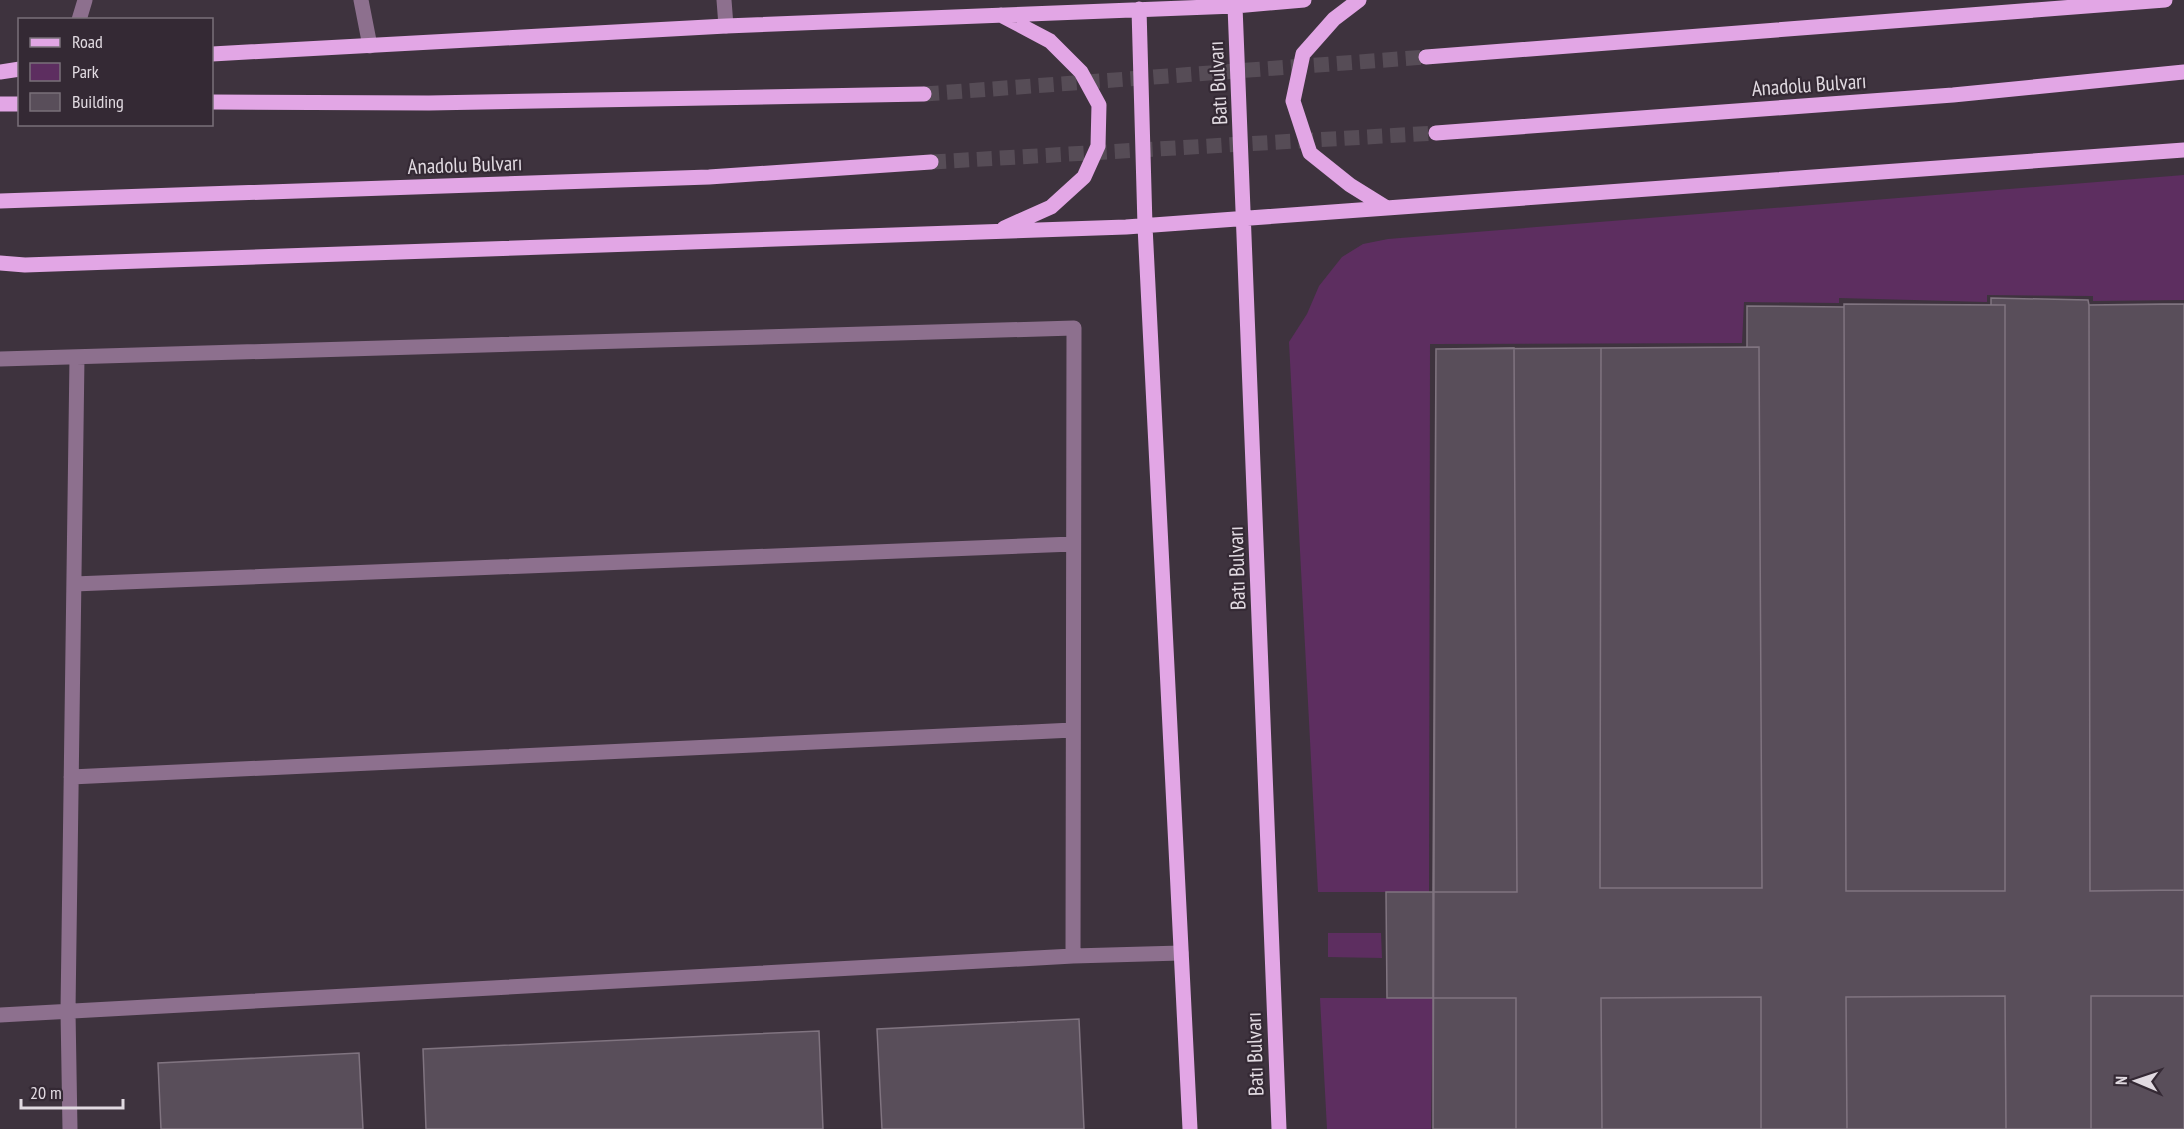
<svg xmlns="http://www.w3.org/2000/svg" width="2184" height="1129" font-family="'PT Sans Narrow',sans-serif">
  <rect width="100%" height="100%" fill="#3e333e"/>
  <path fill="#5d2e60" d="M 2184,175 L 2184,300 L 2093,301 L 2093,296 L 1987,295 L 1987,302 L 1839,298 L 1839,303 L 1744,302 L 1742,343 L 1430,344 L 1429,892 L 1318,892 L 1289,342 L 1307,314 L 1319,286 L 1342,257 L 1363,244 L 1388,239 Z
    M 1328,933 L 1381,933 L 1382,958 L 1328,957 Z
    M 1320,998 L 1433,998 L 1431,1129 L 1327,1129 Z"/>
  <path fill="#594e5a" stroke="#807480" stroke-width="1.5" d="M 1991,298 L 2088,300 L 2089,305 L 2184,304 L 2184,1129 L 1433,1129 L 1436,349 L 1747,347 L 1747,306 L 1844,307 L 1844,304 L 1991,305 Z
    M 1844,304 L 2005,305 L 2005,891 L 1846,891 Z
    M 2163,304 L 2184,304 L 2184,890 L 2090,891 L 2089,305 Z
    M 1759,347 L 1762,888 L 1600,888 L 1601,348 Z
    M 1759,347 L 1762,888 L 1600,888 L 1601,348 Z
    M 1514,348 L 1517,892 L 1433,892 L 1436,349 Z
    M 1514,348 L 1517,892 L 1433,892 L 1436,349 Z
    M 1386,892 L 1433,892 L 1433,998 L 1387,998 Z
    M 2005,996 L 2006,1129 L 1847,1129 L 1846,997 Z
    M 2091,996 L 2184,996 L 2184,1129 L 2091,1129 Z
    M 1761,997 L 1761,1129 L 1602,1129 L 1601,998 Z
    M 1761,997 L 1761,1129 L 1602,1129 L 1601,998 Z
    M 1433,998 L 1516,998 L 1516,1129 L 1433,1129 Z
    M 1433,998 L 1516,998 L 1516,1129 L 1433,1129 Z
    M 1079,1019 L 1084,1129 L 882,1129 L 877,1029 Z
    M 819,1031 L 823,1129 L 426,1129 L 423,1049 Z
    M 359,1053 L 363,1129 L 161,1129 L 158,1063 Z"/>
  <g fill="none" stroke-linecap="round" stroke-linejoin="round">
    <path stroke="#564c56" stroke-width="15" stroke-dasharray="15 8" stroke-linecap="butt" d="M 924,94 L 1426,57
      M 931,162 L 1436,133"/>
    <path stroke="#8d708e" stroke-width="15" d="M 361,0 L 370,46
      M 724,0 L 726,26
      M 79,20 L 85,0
      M 0,359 L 1074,328 L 1073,956
      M 74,584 L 1073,544
      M 71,777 L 1073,730
      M 0,1015 L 1073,956 L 1181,953
      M 70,1129 L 68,1011 L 77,357"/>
    <path stroke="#e2a6e5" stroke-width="15" d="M 1359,0 L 1334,19 L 1303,54 L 1293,101 L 1310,153 L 1350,185 L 1387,208
      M 1235,6 L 1279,1129
      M 1139,9 L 1145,226 L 1190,1129
      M 1001,15 L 1050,41 L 1081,72 L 1099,105 L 1098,146 L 1084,177 L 1051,207 L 1004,228
      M 212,54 L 726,26 L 1235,6 L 1304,0
      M 1426,57 L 2165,0
      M 0,72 L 20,69
      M 212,102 L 429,103 L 924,94
      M 0,104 L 20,104
      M 1436,133 L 1953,95 L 2184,72
      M 0,201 L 709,177 L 931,162
      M 0,263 L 25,265 L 1126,227 L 2184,150"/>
  </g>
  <g text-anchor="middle" stroke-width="4.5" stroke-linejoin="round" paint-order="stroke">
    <g font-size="21" fill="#e1dae1" stroke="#342934">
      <text transform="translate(1218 83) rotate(-93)" y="7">Batı Bulvarı</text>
      <text transform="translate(1809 85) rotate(-4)" y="7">Anadolu Bulvarı</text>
      <text transform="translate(465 165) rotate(-2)" y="7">Anadolu Bulvarı</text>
      <text transform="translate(1237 568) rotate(-92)" y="7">Batı Bulvarı</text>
      <text transform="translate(1255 1054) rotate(-92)" y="7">Batı Bulvarı</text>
    </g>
  </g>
  <rect x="18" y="18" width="195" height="108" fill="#342934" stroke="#797079" stroke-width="1.5"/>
  <rect x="30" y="38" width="30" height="9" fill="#e2a6e5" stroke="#797079" stroke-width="1.5"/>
  <text x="72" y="48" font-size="18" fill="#e1dae1">Road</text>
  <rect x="30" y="63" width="30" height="18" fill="#5d2e60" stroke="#797079" stroke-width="1.5"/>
  <text x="72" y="78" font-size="18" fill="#e1dae1">Park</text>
  <rect x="30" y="93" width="30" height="18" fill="#594e5a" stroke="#797079" stroke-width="1.5"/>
  <text x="72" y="108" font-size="18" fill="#e1dae1">Building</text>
  <g transform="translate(2136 1081) rotate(272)" stroke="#342934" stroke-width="4.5" paint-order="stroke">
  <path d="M0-4.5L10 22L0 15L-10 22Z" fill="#e1dae1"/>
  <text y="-9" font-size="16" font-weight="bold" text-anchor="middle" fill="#e1dae1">N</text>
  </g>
  <path d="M21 1099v9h102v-9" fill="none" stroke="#e1dae1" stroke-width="3"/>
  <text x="30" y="1099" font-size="18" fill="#e1dae1" stroke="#342934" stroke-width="4.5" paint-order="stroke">20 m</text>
</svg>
